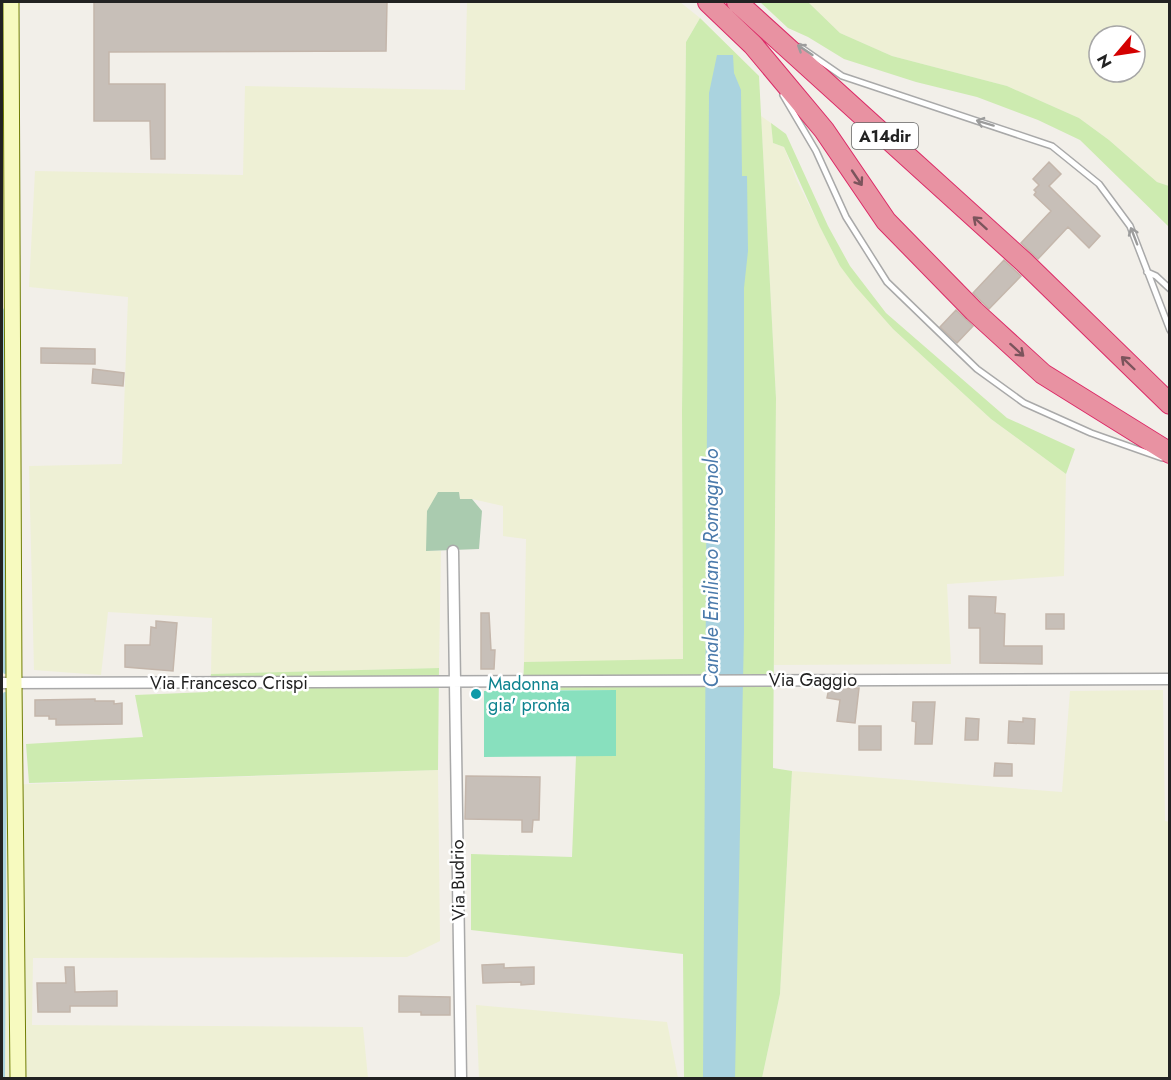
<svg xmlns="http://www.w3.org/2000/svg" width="1171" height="1080" font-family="Jost,sans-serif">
  <rect width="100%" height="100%" fill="#f2efe9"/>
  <path fill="#eef0d5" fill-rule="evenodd" d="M 467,2 L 680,2 L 700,18 L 686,42 L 682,411 L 683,660 L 524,662 L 526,539 L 503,536 L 503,506 L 472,499 L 460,499 L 459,492 L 426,551 L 441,551 L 439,668 L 211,674 L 212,618 L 108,612 L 101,675 L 34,670 L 29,466 L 122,464 L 128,297 L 29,287 L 35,171 L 243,175 L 245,86 L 465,90 Z
    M 808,2 L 1169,2 L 1169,186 L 1157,182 L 1109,140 L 1079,118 L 1007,86 L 892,56 L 840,33 ZM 1099,36 L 1135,36 L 1135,72 L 1099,72 Z
    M 761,116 L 771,123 L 773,143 L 784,147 L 797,181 L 840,266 L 893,329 L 991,419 L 1066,474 L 1064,576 L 947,584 L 951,664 L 774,665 L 776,398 Z
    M 1163,690 L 1165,821 L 1170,822 L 1169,1078 L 762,1078 L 780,994 L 792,771 L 1062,792 L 1070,691 Z
    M 438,770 L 440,941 L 407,957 L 33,958 L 32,1025 L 363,1027 L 368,1078 L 2,1078 L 2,785 Z
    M 476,1005 L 667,1022 L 678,1078 L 479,1078 Z"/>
  <path fill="#cdebb0" d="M 760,2 L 808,2 L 840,33 L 892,56 L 1007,86 L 1079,118 L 1109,140 L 1157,182 L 1169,186 L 1169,227 L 1080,140 L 1038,120 L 977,97 L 916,82 L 844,59 L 808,37 L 788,28 Z
    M 700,18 L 759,76 L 776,398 L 773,768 L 792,771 L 780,994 L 762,1078 L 684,1078 L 683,954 L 471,930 L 471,854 L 572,857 L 576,756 L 616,756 L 616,690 L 523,690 L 524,662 L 683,659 L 682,411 L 686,42 Z
    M 771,123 L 786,134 L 828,226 L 850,266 L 886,313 L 1007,418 L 1075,449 L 1066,474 L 991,419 L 893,329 L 855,286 L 840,266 L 820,227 L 784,147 L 773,143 Z
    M 439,668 L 438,770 L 29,783 L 26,744 L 143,737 L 135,695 L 208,692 L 211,674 Z"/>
  <path fill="#aacbaf" d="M 438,492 L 459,492 L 460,499 L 472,499 L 482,511 L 479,549 L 426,551 L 427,511 Z"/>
  <path fill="#88e0be" d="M 616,690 L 616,756 L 484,757 L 484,691 Z"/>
  <path fill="#aad3df" d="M 717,55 L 733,55 L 734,73 L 741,90 L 742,176 L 747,176 L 748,251 L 744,288 L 744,632 L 735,1078 L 703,1078 L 709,93 Z"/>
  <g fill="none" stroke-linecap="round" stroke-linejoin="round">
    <path stroke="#aad3df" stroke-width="4" d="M 2,310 L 5,672
      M 3,1078 L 5,694"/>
  </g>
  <path fill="#c7bfb8" stroke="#c4b6ab" stroke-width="1.5" d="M 94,2 L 387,2 L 386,51 L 109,52 L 109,84 L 165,84 L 165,159 L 151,159 L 150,121 L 94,121 Z
    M 1049,162 L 1061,174 L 1049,186 L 1100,236 L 1089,248 L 1068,227 L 1038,259 L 1021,243 L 1051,211 L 1034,195 L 1036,192 L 1034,190 L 1039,185 L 1033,179 Z
    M 1004,260 L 1021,276 L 989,309 L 973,293 Z
    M 956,310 L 973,326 L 957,343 L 940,327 Z
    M 41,348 L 95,349 L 95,364 L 41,363 Z
    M 93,369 L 124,373 L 123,386 L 92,383 Z
    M 969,596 L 996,597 L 995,613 L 1005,614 L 1004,646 L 1042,646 L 1042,664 L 980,663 L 980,628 L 969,628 Z
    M 481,613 L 489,613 L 491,650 L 495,650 L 494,669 L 481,669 Z
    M 1046,614 L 1064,614 L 1064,629 L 1046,629 Z
    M 156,621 L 177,623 L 173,671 L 125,667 L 125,645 L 150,645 L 151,627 L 156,628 Z
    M 829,688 L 859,688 L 855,723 L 837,721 L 840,700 L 827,698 Z
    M 95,699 L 95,701 L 114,701 L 114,704 L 122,703 L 122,724 L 56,725 L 56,719 L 49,719 L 49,716 L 35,716 L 35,700 Z
    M 913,702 L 935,702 L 932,744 L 915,744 L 916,722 L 912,721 Z
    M 966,718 L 979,719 L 978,740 L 965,740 Z
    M 1023,718 L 1035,719 L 1034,744 L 1008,743 L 1009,721 L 1023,722 Z
    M 859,726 L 881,726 L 881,750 L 859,750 Z
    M 995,763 L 1012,764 L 1012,776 L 994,776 Z
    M 466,776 L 540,777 L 539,820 L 533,820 L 532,832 L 522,832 L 522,820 L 465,819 Z
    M 504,964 L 504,968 L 534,967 L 534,984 L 521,985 L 521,982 L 483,983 L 482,965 Z
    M 65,967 L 74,967 L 75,992 L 117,991 L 117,1006 L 70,1006 L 70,1012 L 38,1012 L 37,983 L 66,983 Z
    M 399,996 L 450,997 L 450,1015 L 421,1015 L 421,1012 L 399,1012 Z"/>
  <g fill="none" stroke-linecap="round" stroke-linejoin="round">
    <g stroke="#a9a9a9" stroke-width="8">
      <path id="lane" d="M 800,47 L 842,76 L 1052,146 L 1099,184 L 1130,226 L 1170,330
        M 783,95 L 816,151 L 846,217 L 887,282 L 977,369 L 1024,403 L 1091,433 L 1162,458
        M 1147,272 L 1156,276 L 1170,289"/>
    </g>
    <g stroke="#a9a9a9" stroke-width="13">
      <path id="street" d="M 453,551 L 461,1078
        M 2,683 L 1170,679"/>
    </g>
    <g stroke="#707d05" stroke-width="17">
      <path id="secondary" d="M 11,2 L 14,683 L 18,1078"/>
    </g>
    <g stroke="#dc2a67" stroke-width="22">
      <path id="highway" d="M 708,2 L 753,45 L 824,130 L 886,221 L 974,311 L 1043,374 L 1170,453
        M 737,2 L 1024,262 L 1170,404"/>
    </g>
    <use href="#lane" stroke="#fff" stroke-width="5"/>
    <use href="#street" stroke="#fff" stroke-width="10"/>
    <use href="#secondary" stroke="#f7fabf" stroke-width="15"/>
    <use href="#highway" stroke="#e892a2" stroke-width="20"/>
  </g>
  <defs><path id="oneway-shaft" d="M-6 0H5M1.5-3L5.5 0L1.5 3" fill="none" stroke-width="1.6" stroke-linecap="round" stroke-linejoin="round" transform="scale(1.5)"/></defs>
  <g stroke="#9c9c9c">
    <use href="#oneway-shaft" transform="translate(805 50) rotate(-146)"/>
    <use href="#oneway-shaft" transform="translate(985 123) rotate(-163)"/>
    <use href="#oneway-shaft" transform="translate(1134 236) rotate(-111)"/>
  </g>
  <g stroke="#7b545c">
    <use href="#oneway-shaft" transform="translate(857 178) rotate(56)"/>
    <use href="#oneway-shaft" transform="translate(980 223) rotate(-138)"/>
    <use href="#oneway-shaft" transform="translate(1017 350) rotate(42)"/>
    <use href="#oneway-shaft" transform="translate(1128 363) rotate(-136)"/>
  </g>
  <circle fill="#0f9aa8" stroke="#fff" stroke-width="2" cx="476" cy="694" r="6"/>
  <g text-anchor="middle" stroke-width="5" stroke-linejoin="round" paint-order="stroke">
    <rect fill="#fff" stroke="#646464" stroke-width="1.5" x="852" y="123" width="66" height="26" rx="4.5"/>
    <g font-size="16" font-weight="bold" fill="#222">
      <text x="885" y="142">A14dir</text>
    </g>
    <g font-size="18" fill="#222" stroke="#fff">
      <text x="813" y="686">Via Gaggio</text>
      <text x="229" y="689">Via Francesco Crispi</text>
      <text transform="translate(458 880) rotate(-91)" y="6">Via Budrio</text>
    </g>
    <g font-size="18" fill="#0d838f" stroke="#fff" text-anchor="start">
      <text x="488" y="690">Madonna<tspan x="488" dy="21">gia' pronta</tspan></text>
    </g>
    <g font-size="20" font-style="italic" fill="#4a7aab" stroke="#fff">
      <text transform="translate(711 568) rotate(-90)" y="7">Canale Emiliano Romagnolo</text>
    </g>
  </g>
  <rect width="1171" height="1080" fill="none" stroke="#222222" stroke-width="6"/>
  <g transform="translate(1117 54) rotate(241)"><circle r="28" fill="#ffffff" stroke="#a7a7a7" stroke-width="1.5"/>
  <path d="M0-4.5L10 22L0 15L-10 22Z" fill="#d40000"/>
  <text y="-9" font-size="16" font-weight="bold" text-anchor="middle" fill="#222222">N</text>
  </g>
</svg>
